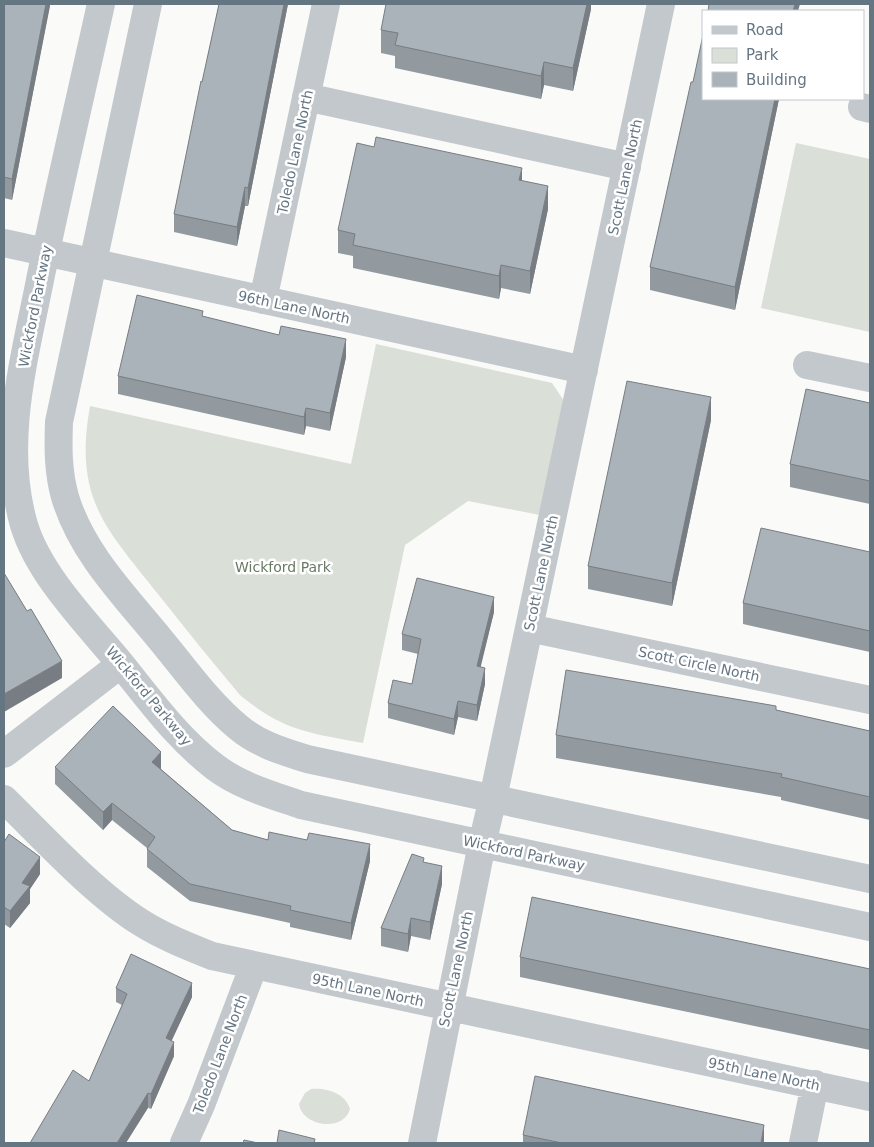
<svg xmlns="http://www.w3.org/2000/svg" width="874" height="1147" font-family="'DejaVu Sans',sans-serif">
  <rect width="100%" height="100%" fill="#fafaf8"/>
  <path fill="#dadfd7" d="M 796,143 L 870,159 L 870,332 L 761,308 Z
    M 376,344 L 552,383 L 564,401 L 540,515 L 468,501 L 405,545 L 363,743 C 310,733 283,731 240,695 C 212,662 185,628 158,594 C 104,526 74,498 90,406 L 351,464 Z
    M 311,1089 C 325,1087 346,1093 350,1109 C 343,1133 302,1126 299,1104 L 305,1093 Z"/>
  <g fill="none" stroke-linecap="round" stroke-linejoin="round">
    <path stroke="#c3c8cc" stroke-width="28" d="M 101,4 C 81,94 60,184 41,275 C 25,357 0,442 24,525 C 39,575 87,623 120,663 C 150,700 177,738 215,767 C 240,786 272,795 301,805 L 870,927
      M 148,4 L 59,422 C 58,448 58,472 65,497 C 82,553 124,595 160,639 C 185,669 208,702 238,727 C 258,744 282,751 307,759 L 870,879
      M 306,97 L 627,167
      M 862,107 L 870,109
      M 4,243 L 584,370
      M 263,300 L 326,4
      M 807,365 L 870,378
      M 529,628 L 870,700
      M 4,754 L 121,664
      M 4,799 C 44,838 93,892 140,922 C 162,936 187,946 212,956 L 870,1097
      M 184,1143 L 201,1105 L 254,965
      M 422,1143 L 482,844 L 493,798 L 661,4
      M 803,1143 L 815,1084"/>
  </g>
  <path fill="#929a9f" d="M 4,4 L 50,4 L 12,200 L 4,198 Z
    M 219,4 L 288,4 L 248,206 L 245,206 L 237,246 L 174,232 L 174,214 Z
    M 591,4 L 591,9 L 573,91 L 544,85 L 541,99 L 395,68 L 395,56 L 381,53 L 381,30 Z
    M 693,82 L 779,99 L 735,310 L 650,290 L 650,267 Z
    M 522,180 L 548,209 L 530,294 L 501,288 L 499,299 L 353,268 L 353,256 L 338,253 L 338,230 Z
    M 203,316 L 346,357 L 330,431 L 306,426 L 304,435 L 118,394 L 118,376 Z
    M 870,403 L 870,504 L 790,487 L 790,464 Z
    M 711,420 L 672,606 L 588,589 L 588,566 Z
    M 870,552 L 870,652 L 743,624 L 743,603 Z
    M 494,612 L 480,667 L 485,684 L 477,721 L 458,717 L 454,735 L 388,718 L 388,703 L 412,684 L 418,654 L 402,650 L 402,634 Z
    M 776,710 L 870,731 L 870,820 L 781,800 L 781,797 L 556,758 L 556,735 Z
    M 55,767 L 161,769 L 232,830 L 268,840 L 370,861 L 351,940 L 290,927 L 290,923 L 190,901 L 147,867 L 147,848 L 112,820 L 103,830 L 55,784 Z
    M 4,842 L 40,874 L 30,889 L 30,903 L 10,928 L 4,924 Z
    M 424,862 L 442,884 L 430,940 L 411,936 L 408,952 L 381,946 L 381,928 Z
    M 520,957 L 870,969 L 870,1050 L 520,977 Z
    M 116,988 L 192,997 L 171,1041 L 174,1056 L 151,1109 L 89,1081 L 122,1005 L 116,1002 Z
    M 523,1135 L 764,1143 L 523,1143 Z"/>
  <path fill="#777d82" d="M 46,4 L 50,4 L 50,6 L 12,200 L 12,179 Z
    M 284,4 L 288,4 L 248,206 L 248,188 Z
    M 587,4 L 591,4 L 591,9 L 573,91 L 573,68 Z
    M 795,4 L 800,4 L 798,11 L 793,11 Z
    M 544,62 L 544,85 L 541,99 L 541,76 Z
    M 775,99 L 779,99 L 735,310 L 735,287 Z
    M 522,168 L 522,191 L 519,180 Z
    M 548,186 L 548,209 L 530,294 L 530,271 Z
    M 245,187 L 245,206 L 237,246 L 237,227 Z
    M 501,265 L 501,288 L 499,299 L 499,276 Z
    M 346,339 L 346,357 L 330,431 L 330,413 Z
    M 711,397 L 711,420 L 672,606 L 672,583 Z
    M 306,408 L 306,426 L 304,435 L 304,417 Z
    M 494,597 L 494,612 L 477,682 L 477,666 Z
    M 62,661 L 62,678 L 4,712 L 4,694 Z
    M 485,668 L 485,684 L 477,721 L 477,705 Z
    M 458,701 L 458,717 L 454,735 L 454,719 Z
    M 161,752 L 161,769 L 152,779 L 152,762 Z
    M 112,803 L 112,820 L 103,830 L 103,812 Z
    M 370,844 L 370,861 L 351,940 L 351,923 Z
    M 40,857 L 40,874 L 30,889 L 30,903 L 10,928 L 10,911 L 22,883 Z
    M 442,866 L 442,884 L 430,940 L 430,922 Z
    M 411,918 L 411,936 L 408,952 L 408,934 Z
    M 192,983 L 192,997 L 166,1053 L 166,1038 Z
    M 174,1042 L 174,1056 L 151,1109 L 151,1094 Z
    M 148,1093 L 148,1108 L 126,1143 L 117,1143 Z
    M 764,1125 L 764,1143 L 761,1143 Z"/>
  <path fill="#aab3b9" stroke="#777d82" d="M 4,4 L 46,4 L 12,179 L 4,177 Z
    M 219,4 L 284,4 L 248,188 L 245,187 L 237,227 L 174,214 L 201,81 L 202,82 Z
    M 386,4 L 587,4 L 573,68 L 544,62 L 541,76 L 395,45 L 398,33 L 381,30 Z
    M 709,4 L 795,4 L 793,11 L 708,11 Z
    M 703,35 L 703,99 L 775,99 L 735,287 L 650,267 L 691,82 L 693,82 Z
    M 376,137 L 522,168 L 519,180 L 548,186 L 530,271 L 501,265 L 499,276 L 353,245 L 355,234 L 338,230 L 357,143 L 374,147 Z
    M 137,295 L 203,311 L 202,316 L 279,335 L 281,326 L 346,339 L 330,413 L 306,408 L 304,417 L 118,376 Z
    M 627,381 L 711,397 L 672,583 L 588,566 Z
    M 806,389 L 870,403 L 870,481 L 790,464 Z
    M 761,528 L 870,552 L 870,631 L 743,603 Z
    M 4,573 L 27,611 L 31,609 L 62,661 L 4,694 Z
    M 417,578 L 494,597 L 477,666 L 485,668 L 477,705 L 458,701 L 454,719 L 388,703 L 393,680 L 412,684 L 421,639 L 402,634 Z
    M 566,670 L 776,706 L 776,710 L 870,731 L 870,797 L 781,777 L 782,774 L 556,735 Z
    M 113,706 L 161,752 L 152,762 L 232,830 L 268,840 L 269,832 L 307,840 L 309,833 L 370,844 L 351,923 L 290,910 L 291,906 L 190,884 L 147,849 L 155,837 L 112,803 L 103,812 L 55,767 Z
    M 9,834 L 40,857 L 22,883 L 30,886 L 10,911 L 4,907 L 4,842 Z
    M 412,854 L 424,858 L 423,862 L 442,866 L 430,922 L 411,918 L 408,934 L 381,928 Z
    M 532,897 L 870,969 L 870,1030 L 520,957 Z
    M 131,954 L 192,983 L 166,1038 L 174,1042 L 151,1094 L 148,1093 L 117,1143 L 30,1143 L 73,1070 L 89,1081 L 127,994 L 116,988 Z
    M 535,1076 L 764,1125 L 761,1143 L 562,1143 L 523,1135 Z
    M 279,1130 L 315,1139 L 314,1143 L 277,1143 Z
    M 244,1140 L 258,1143 L 243,1143 Z"/>
  <g text-anchor="middle" stroke-width="5" stroke-linejoin="round" paint-order="stroke">
    <g font-size="14" fill="#657683" stroke="#fff">
      <text transform="translate(295 152) rotate(-78)" y="5">Toledo Lane North</text>
      <text transform="translate(625 177) rotate(-78)" y="5">Scott Lane North</text>
      <text transform="translate(35 306) rotate(-79)" y="5">Wickford Parkway</text>
      <text transform="translate(294 307) rotate(12)" y="5">96th Lane North</text>
      <text transform="translate(541 573) rotate(-78)" y="5">Scott Lane North</text>
      <text transform="translate(699 664) rotate(12)" y="5">Scott Circle North</text>
      <text transform="translate(149 696) rotate(50)" y="5">Wickford Parkway</text>
      <text transform="translate(524 853) rotate(12)" y="5">Wickford Parkway</text>
      <text transform="translate(456 969) rotate(-78)" y="5">Scott Lane North</text>
      <text transform="translate(368 990) rotate(12)" y="5">95th Lane North</text>
      <text transform="translate(220 1054) rotate(-69)" y="5">Toledo Lane North</text>
      <text transform="translate(764 1074) rotate(12)" y="5">95th Lane North</text>
    </g>
    <g font-size="14" fill="#687a64" stroke="#fff">
      <text x="283" y="572">Wickford Park</text>
    </g>
  </g>
  <rect width="874" height="1147" fill="none" stroke="#657683" stroke-width="10"/>
  <rect x="702" y="10" width="162" height="90" fill="#ffffff" stroke="#c1c8cd"/>
  <rect x="712" y="26" width="25" height="8" fill="#c3c8cc" stroke="#c1c8cd"/>
  <text x="746" y="35" font-size="15" fill="#657683">Road</text>
  <rect x="712" y="48" width="25" height="15" fill="#dadfd7" stroke="#c1c8cd"/>
  <text x="746" y="60" font-size="15" fill="#657683">Park</text>
  <rect x="712" y="72" width="25" height="15" fill="#aab3b9" stroke="#c1c8cd"/>
  <text x="746" y="85" font-size="15" fill="#657683">Building</text>
</svg>
